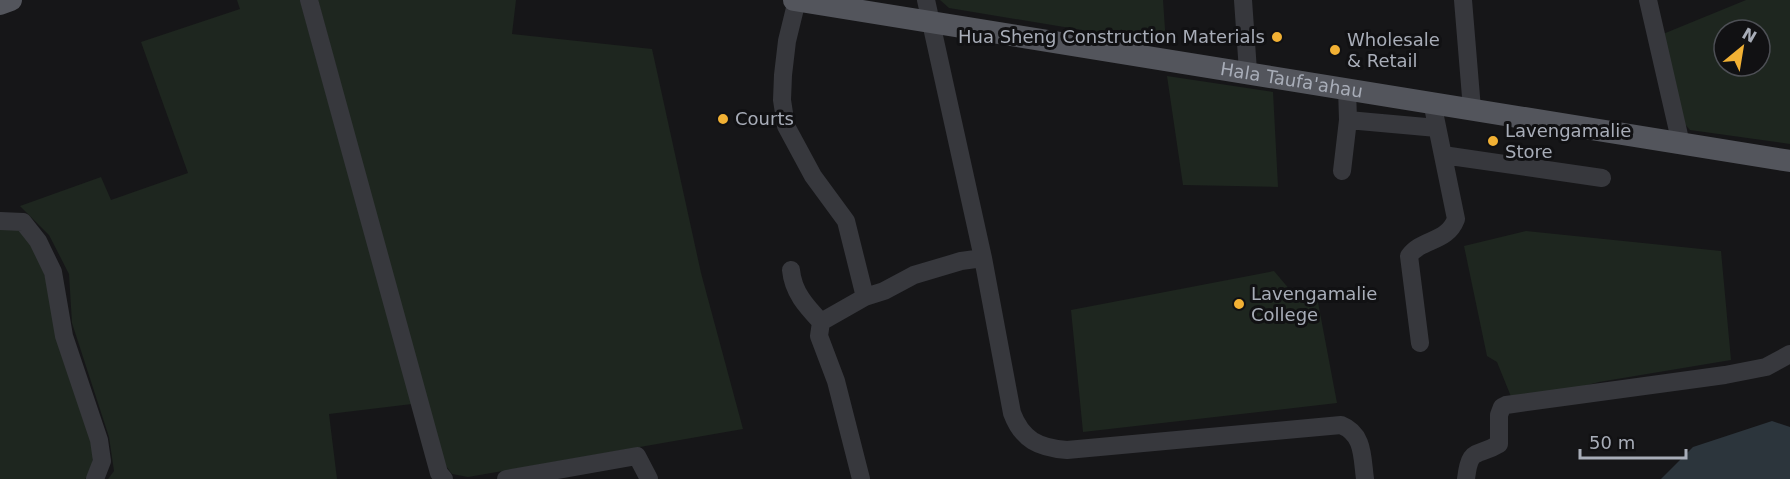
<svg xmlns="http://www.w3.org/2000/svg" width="1790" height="479" font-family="'DejaVu Sans',sans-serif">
  <rect width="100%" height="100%" fill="#161618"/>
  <path fill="#1e261f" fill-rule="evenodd" d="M 237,0 L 300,0 L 412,404 L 329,414 L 337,479 L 108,479 L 114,471 L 109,437 L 72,323 L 69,274 L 49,235 L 20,206 L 101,177 L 111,200 L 188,173 L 141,42 L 240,9 Z
    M 318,0 L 516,0 L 512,34 L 652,49 L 701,273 L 743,429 L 468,477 L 452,474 L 443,462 Z
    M 940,0 L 1163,0 L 1166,44 L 949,8 Z
    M 1746,0 L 1790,0 L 1790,144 L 1690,130 L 1682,121 L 1663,34 ZM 1724,30 L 1760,30 L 1760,66 L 1724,66 Z
    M 1167,76 L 1273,92 L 1278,187 L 1183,185 Z
    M 0,229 L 18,229 L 36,247 L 95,440 L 91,475 L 85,479 L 0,479 Z
    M 1526,231 L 1721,251 L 1731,360 L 1599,382 L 1514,404 L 1497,362 L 1487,356 L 1464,246 Z
    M 1274,271 L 1296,297 L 1317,297 L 1337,403 L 1083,432 L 1071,310 Z"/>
  <path fill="#2c353c" d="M 1772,421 L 1790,427 L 1790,479 L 1661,479 L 1693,447 Z"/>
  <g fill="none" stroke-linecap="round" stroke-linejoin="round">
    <path stroke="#37383d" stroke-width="18" d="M 309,0 L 439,473 L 444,479
      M 797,0 L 787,41 L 783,75 L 782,100 L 786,126 L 813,176 L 846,221 L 865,297
      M 926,0 L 983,258 L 1012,413 C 1022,440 1039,448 1067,450 L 1341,425 C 1364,434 1362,457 1365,479
      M 1243,0 L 1248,71
      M 1463,0 L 1472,109
      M 1648,0 L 1681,144
      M 1348,120 L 1437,128
      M 1443,155 L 1602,178
      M 1342,171 L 1348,120 L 1347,88
      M 0,221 L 23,222 L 38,241 L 53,272 L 64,336 L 99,440 L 102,461 L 95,479
      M 791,270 C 793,292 806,306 821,322
      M 1420,343 L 1409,256 C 1422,238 1447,243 1456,219 L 1432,102
      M 506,479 L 637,456 L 649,479
      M 861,479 L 836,381 L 819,336 L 821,322 L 865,297 L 884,291 L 914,275 L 961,261 L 983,258
      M 1466,479 C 1470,446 1476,458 1499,444 L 1499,415 L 1502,407 L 1506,405 L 1725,375 L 1766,367 L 1790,354"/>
    <g stroke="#53555c" stroke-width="22">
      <path id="s1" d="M 794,0 L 1790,161"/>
      <path d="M 0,4 L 11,0"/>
    </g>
  </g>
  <g fill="#f2b134" stroke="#111113" stroke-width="2">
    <circle cx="1277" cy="37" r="6"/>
    <circle cx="1335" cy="50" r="6"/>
    <circle cx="723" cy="119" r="6"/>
    <circle cx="1493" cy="141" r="6"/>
    <circle cx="1239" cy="304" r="6"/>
  </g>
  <g text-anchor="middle" stroke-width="6" stroke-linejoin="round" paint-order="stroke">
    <g font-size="18" fill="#a8adb8" stroke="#111113" text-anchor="start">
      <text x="1265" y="43" text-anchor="end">Hua Sheng Construction Materials</text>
      <text x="1347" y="46">Wholesale<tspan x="1347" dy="21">&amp; Retail</tspan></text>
      <text x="735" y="125">Courts</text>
      <text x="1505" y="137">Lavengamalie<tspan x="1505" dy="21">Store</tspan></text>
      <text x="1251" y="300">Lavengamalie<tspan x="1251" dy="21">College</tspan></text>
    </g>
    <g font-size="18" fill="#a8adb8" stroke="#111113">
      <text dy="6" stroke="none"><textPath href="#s1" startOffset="504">Hala Taufa'ahau</textPath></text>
    </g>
  </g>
  <g transform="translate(1742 48) rotate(30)"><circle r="28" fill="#111113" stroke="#4d4f55" stroke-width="1.5"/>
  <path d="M0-4.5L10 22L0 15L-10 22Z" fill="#f2b134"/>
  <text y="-9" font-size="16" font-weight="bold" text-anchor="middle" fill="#a8adb8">N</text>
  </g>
  <path d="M1580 449v9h106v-9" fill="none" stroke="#a8adb8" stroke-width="3"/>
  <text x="1589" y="449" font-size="18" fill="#a8adb8" stroke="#111113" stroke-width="4.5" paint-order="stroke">50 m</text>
</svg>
